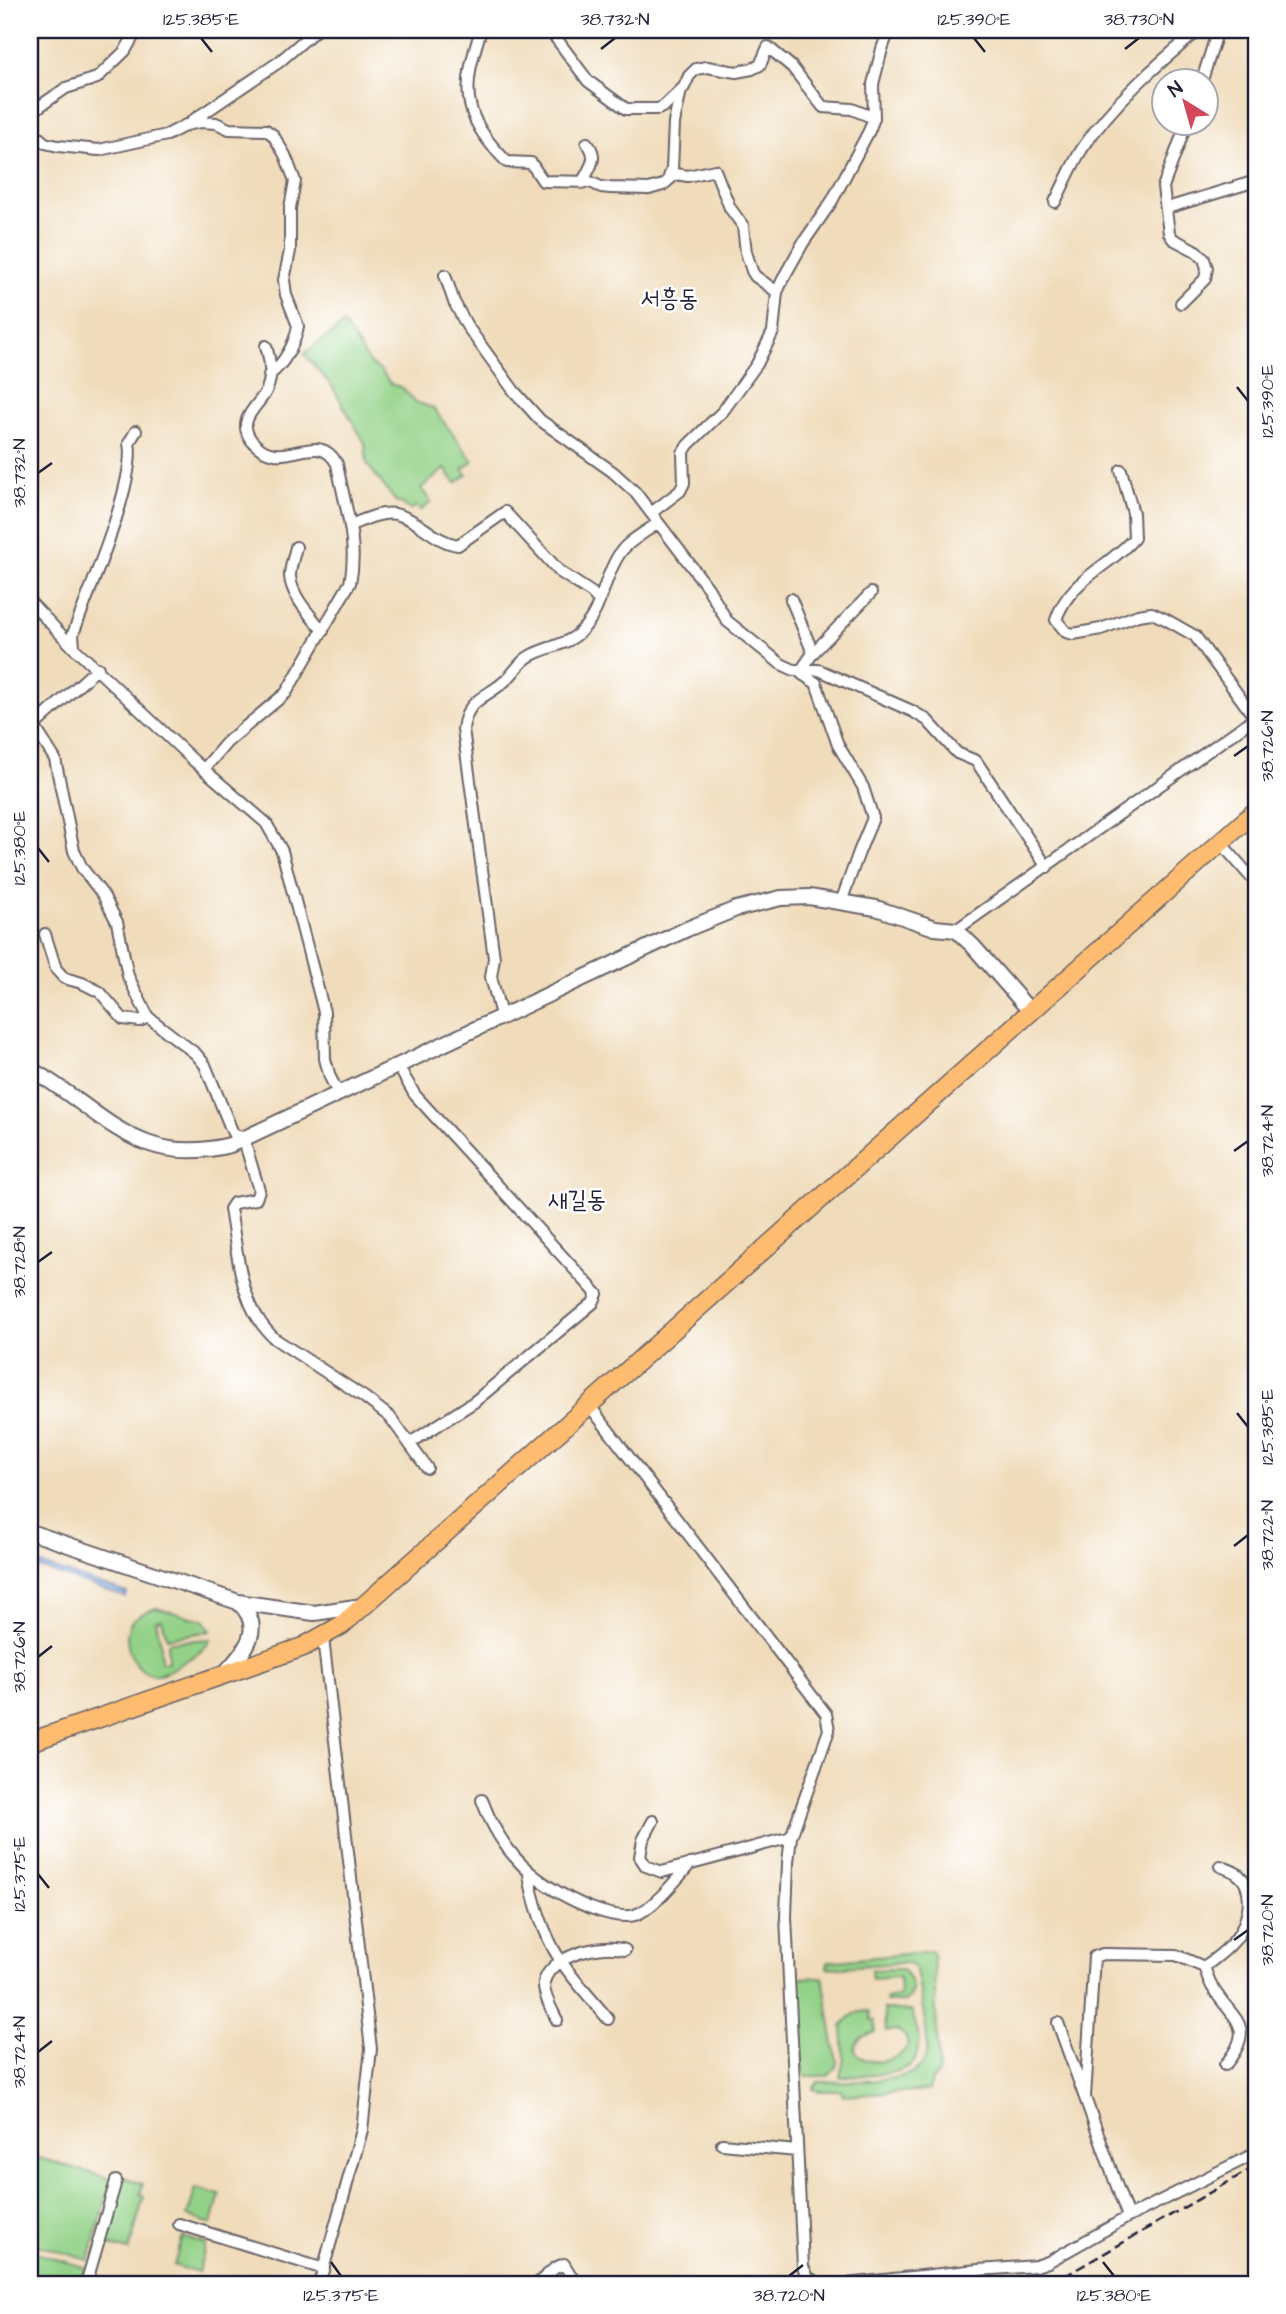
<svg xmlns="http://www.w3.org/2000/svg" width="1286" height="2314" font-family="'Architects Daughter','Poor Story',sans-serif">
  <rect width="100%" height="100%" fill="#fff"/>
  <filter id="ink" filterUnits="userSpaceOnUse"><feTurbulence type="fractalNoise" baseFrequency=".0143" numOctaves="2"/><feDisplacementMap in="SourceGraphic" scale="14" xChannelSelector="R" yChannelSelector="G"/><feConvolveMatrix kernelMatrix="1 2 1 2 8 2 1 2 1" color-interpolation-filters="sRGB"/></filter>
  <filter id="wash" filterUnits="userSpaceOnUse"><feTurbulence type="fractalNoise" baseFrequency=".00686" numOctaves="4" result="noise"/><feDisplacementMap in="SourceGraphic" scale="28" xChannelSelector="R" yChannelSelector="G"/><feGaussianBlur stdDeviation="1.57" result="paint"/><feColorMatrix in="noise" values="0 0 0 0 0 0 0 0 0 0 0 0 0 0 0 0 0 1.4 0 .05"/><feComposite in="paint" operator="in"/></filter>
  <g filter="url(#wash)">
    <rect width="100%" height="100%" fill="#f0dbba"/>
    <path fill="#93d287" stroke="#5a7a61" stroke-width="2" d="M 344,324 L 370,364 L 380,370 L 391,384 L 403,388 L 415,402 L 433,408 L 473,461 L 463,469 L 467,475 L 456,483 L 445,469 L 421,488 L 431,502 L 420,511 L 416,506 L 410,510 L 401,503 L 397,503 L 367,464 L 365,443 L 332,386 L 304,354 Z
      M 156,1608 L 203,1620 L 211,1631 L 167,1638 L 162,1619 L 156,1620 L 161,1645 L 161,1662 L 168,1662 L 168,1643 L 171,1642 L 211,1639 C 206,1649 196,1655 187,1660 C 177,1666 163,1676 152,1674 C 131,1670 120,1637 132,1621 C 138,1614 148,1611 156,1608 Z
      M 933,1951 L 939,2072 L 932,2080 L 929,2090 L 843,2096 L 842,2091 L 818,2091 L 813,2089 L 818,2082 C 841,2081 910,2085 922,2064 C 931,2051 926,2031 924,2016 C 921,2000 920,1984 915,1968 L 907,1963 L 900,1963 L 827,1968 L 828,1962 Z
      M 897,1969 L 902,1969 C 912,1981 917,1989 905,2002 L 886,2002 L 886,1999 L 900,1996 L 899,1977 L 872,1979 L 871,1970 Z
      M 823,1977 L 837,2063 L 836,2068 L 828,2076 L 805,2076 L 802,2071 L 798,1978 Z
      M 884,2009 L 912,2011 L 920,2040 L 915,2061 C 898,2078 863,2075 840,2077 L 844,2058 L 842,2026 C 849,2016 857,2011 869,2011 L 871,2020 L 874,2020 L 875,2032 C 864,2035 856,2038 855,2051 C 865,2069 902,2062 908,2044 L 905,2036 L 898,2030 L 886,2031 Z
      M 32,2156 L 112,2179 L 89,2260 L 30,2243 L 30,2165 Z
      M 121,2176 L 143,2184 L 140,2194 L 144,2196 L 129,2251 L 101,2243 Z
      M 196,2188 L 220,2195 L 212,2224 L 187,2216 Z
      M 183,2237 L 206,2244 L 198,2273 L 174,2265 Z
      M 30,2251 L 86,2268 L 82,2284 L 30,2284 Z"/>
    <path fill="#81b2ec" stroke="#526a94" stroke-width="2" d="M 30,1561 L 127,1593 L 126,1597 L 30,1565 Z"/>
  </g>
  <g filter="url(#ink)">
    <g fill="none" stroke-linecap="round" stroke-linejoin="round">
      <g stroke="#6a6367" stroke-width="14">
        <path id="minor" d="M 481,30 C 462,88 460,115 507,162 L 531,163 L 543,181 L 590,182 L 601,187 L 610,188 L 649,189 L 663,185 L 676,174 L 688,176 L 715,170 L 730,208 L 743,226 L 746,252 L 752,271 L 755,276 L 777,292
          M 550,30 L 588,81 L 626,109 L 658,109 L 664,106 L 684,87 L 689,76 L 696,69 L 707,67 L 736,72 L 752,69 L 760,65 L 768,47 L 792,67 L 823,107 L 852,109 L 874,118
          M 1202,80 L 1218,30
          M 30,113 L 66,88 L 97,78 L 125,51 L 137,30
          M 192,121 L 279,62 L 316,30
          M 30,130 L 45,143 L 58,146 L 99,150 L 167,135 L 186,125 L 200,122 L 216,123 L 229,129 L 266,130 L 273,135 L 285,155 L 295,181 L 290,208 L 290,251 L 284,280 L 286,295 L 298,326 C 295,344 284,364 269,375
          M 669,177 L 672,169 L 674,123 L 681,90
          M 582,183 C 589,168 600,158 587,143
          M 1055,202 C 1064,184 1072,165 1082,149 C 1112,104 1157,64 1199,30
          M 1167,208 L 1256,181
          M 445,275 L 454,302 L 467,326 L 514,391 L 540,420 L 613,472 L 635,492 L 708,588 L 727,621 L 781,664 L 794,670 L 819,670 L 912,711 L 927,720 L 957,753 L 976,761 L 1047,867
          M 1181,303 L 1205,279 L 1207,268 L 1204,259 L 1196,251 L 1173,239 L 1169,233 L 1163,187 L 1187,122
          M 1121,470 L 1133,513 L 1134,538 C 1110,567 1069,579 1056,620 L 1066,632 L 1073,634 L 1101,629 L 1138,615 L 1152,613 L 1165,619 L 1195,636 L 1255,718
          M 651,513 L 680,491 L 684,483 L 683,453 L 688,445 L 723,411 L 757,364 L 773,332 L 777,292 L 785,275 L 803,243 L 832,201 L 869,131 L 874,118 L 873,84 L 882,49 L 889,30
          M 351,525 C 365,519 385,510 399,515 C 421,521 435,542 458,545 L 505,512 L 560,572 L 592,593 L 599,601
          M 296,547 C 294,556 290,567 290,576 C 291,596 311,616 323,631
          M 791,599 L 813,653 L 802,669 L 802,674 L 816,683 L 838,745 L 863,787 L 873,818 L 859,852 L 841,902
          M 30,602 L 74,648 L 194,761 L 266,823 L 282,851 L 324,1012 L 325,1059 L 330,1077 L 338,1093
          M 74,648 L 73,634 C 88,593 137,481 129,443 L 136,431
          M 813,653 L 871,593
          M 30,714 L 37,723 L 34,726 L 55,759 L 74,851 L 82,868 L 103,895 L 117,922 L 128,976 L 148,1017 L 196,1054 L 205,1065 L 232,1131 L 235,1135 L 243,1137 L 259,1190 L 256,1199 L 234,1203 L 230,1209 C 238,1253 239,1307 275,1339 L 364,1397 L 390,1417 L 427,1468
          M 37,723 L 98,668
          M 205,768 L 227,742 L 286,693 L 350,583 C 359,542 344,504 337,464 C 317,426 282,476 252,441 C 234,419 261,405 267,389 C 273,375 270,360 266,346
          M 1221,843 L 1256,883
          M 956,930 L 1256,717
          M 45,934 L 56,969 L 64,978 L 82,983 L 100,992 L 123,1019 L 140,1021 L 148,1017
          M 501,1015 L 491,977 L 494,958 L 463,729 C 467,697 488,698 507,679 C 515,672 520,661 530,656 C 547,646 568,646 582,630 C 603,609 603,577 620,553 C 628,541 646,532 658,523
          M 398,1066 L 415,1095 L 597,1294 L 593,1303 L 474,1402 L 410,1443
          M 589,1405 L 826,1714 L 829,1730 L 791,1837 L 788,1862 L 786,1917 L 803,2267 L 808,2277 L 820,2284
          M 482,1800 C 502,1855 536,1885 588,1907 C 601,1912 621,1919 635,1915 C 653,1909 677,1879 690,1864
          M 653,1821 L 643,1840 L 640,1857 L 646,1866 L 662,1872 L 791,1837
          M 529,1874 C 532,1898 545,1937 559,1958 C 573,1980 592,1999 608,2019
          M 1204,1967 C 1214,1959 1225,1952 1233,1942 C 1248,1926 1258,1887 1236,1873 C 1231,1870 1225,1868 1220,1866
          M 557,2020 C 552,2010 543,1995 544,1983 C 548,1956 603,1942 625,1950
          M 1058,2023 L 1128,2217
          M 1085,2097 L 1094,1957 L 1103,1954 L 1176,1955 L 1204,1967 C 1207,1974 1209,1982 1213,1988 C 1232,2020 1258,2025 1225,2065
          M 722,2144 L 797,2151
          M 179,2224 L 324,2269
          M 86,2284 L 116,2181
          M 319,2284 L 362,2130 L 371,2049 L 323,1638
          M 537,2284 L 555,2268 L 564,2264 L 576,2284
          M 846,2284 L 978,2270 L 1036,2266 L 1048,2262 L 1128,2217 L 1256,2153"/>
      </g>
      <g stroke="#6a6367" stroke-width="18">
        <path id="tertiary" d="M 30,1069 C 102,1109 136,1169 230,1145 L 687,929 L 736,909 L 781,898 L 809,897 L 876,908 L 935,928 L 956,930 L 973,946 L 1030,1011
          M 30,1532 L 238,1602 L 314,1613 L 363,1606
          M 224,1674 C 244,1652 267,1628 238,1602"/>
      </g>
      <g stroke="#6a6367" stroke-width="21">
        <path id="primary" d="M 30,1742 L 303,1647 L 342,1625 L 1256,811"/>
      </g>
      <use href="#minor" stroke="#fff" stroke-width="10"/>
      <use href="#tertiary" stroke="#fff" stroke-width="14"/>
      <use href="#primary" stroke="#febc70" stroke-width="18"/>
      <path stroke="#22223b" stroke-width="2.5" stroke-dasharray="10 5" stroke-linecap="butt" d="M 1051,2284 L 1256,2166"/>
    </g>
  </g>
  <path fill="none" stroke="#22223b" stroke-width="2.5" d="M 201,38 L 212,52M 974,38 L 985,52M 601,49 L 615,38M 1125,49 L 1139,38M 1237,387 L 1248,401M 38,473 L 52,463M 1234,756 L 1248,746M 38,848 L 49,862M 1234,1151 L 1248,1141M 38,1262 L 52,1252M 1237,1413 L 1248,1427M 1234,1546 L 1248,1535M 38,1657 L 52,1646M 38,1874 L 49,1888M 1234,1940 L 1248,1930M 38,2052 L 52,2041M 331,2262 L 341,2276M 1103,2262 L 1114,2276M 789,2276 L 803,2265"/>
  <g text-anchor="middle" stroke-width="5" stroke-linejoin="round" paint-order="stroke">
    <g font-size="24" fill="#22223b" stroke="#fff">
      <text x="669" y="306">서흥동</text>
      <text x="577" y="1207">새길동</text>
    </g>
  </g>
  <rect width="1286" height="2314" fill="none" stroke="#fff" stroke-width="77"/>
  <g transform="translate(1185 102) rotate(323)"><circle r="33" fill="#ffffff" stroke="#a7a7b1" stroke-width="2"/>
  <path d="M0-5L12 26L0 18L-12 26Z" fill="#d1495b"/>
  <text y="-10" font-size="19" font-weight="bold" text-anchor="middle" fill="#22223b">N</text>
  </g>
  <rect x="38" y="38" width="1210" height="2238" fill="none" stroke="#22223b" stroke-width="2.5"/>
  <g font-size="18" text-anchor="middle" fill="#22223b">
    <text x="201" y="25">125.385°E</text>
    <text x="615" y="25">38.732°N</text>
    <text x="974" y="25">125.390°E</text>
    <text x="1139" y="25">38.730°N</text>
    <text transform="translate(1267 401) rotate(-90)" y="6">125.390°E</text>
    <text transform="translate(19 473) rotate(-90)" y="6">38.732°N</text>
    <text transform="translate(1267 746) rotate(-90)" y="6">38.726°N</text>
    <text transform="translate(19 848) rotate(-90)" y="6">125.380°E</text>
    <text transform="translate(1267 1141) rotate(-90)" y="6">38.724°N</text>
    <text transform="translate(19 1262) rotate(-90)" y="6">38.728°N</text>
    <text transform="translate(1267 1427) rotate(-90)" y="6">125.385°E</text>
    <text transform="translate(1267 1535) rotate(-90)" y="6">38.722°N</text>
    <text transform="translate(19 1657) rotate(-90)" y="6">38.726°N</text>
    <text transform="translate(19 1874) rotate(-90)" y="6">125.375°E</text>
    <text transform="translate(1267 1930) rotate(-90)" y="6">38.720°N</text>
    <text transform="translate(19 2052) rotate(-90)" y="6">38.724°N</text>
    <text x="341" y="2301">125.375°E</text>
    <text x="789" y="2301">38.720°N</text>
    <text x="1114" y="2301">125.380°E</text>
  </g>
</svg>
